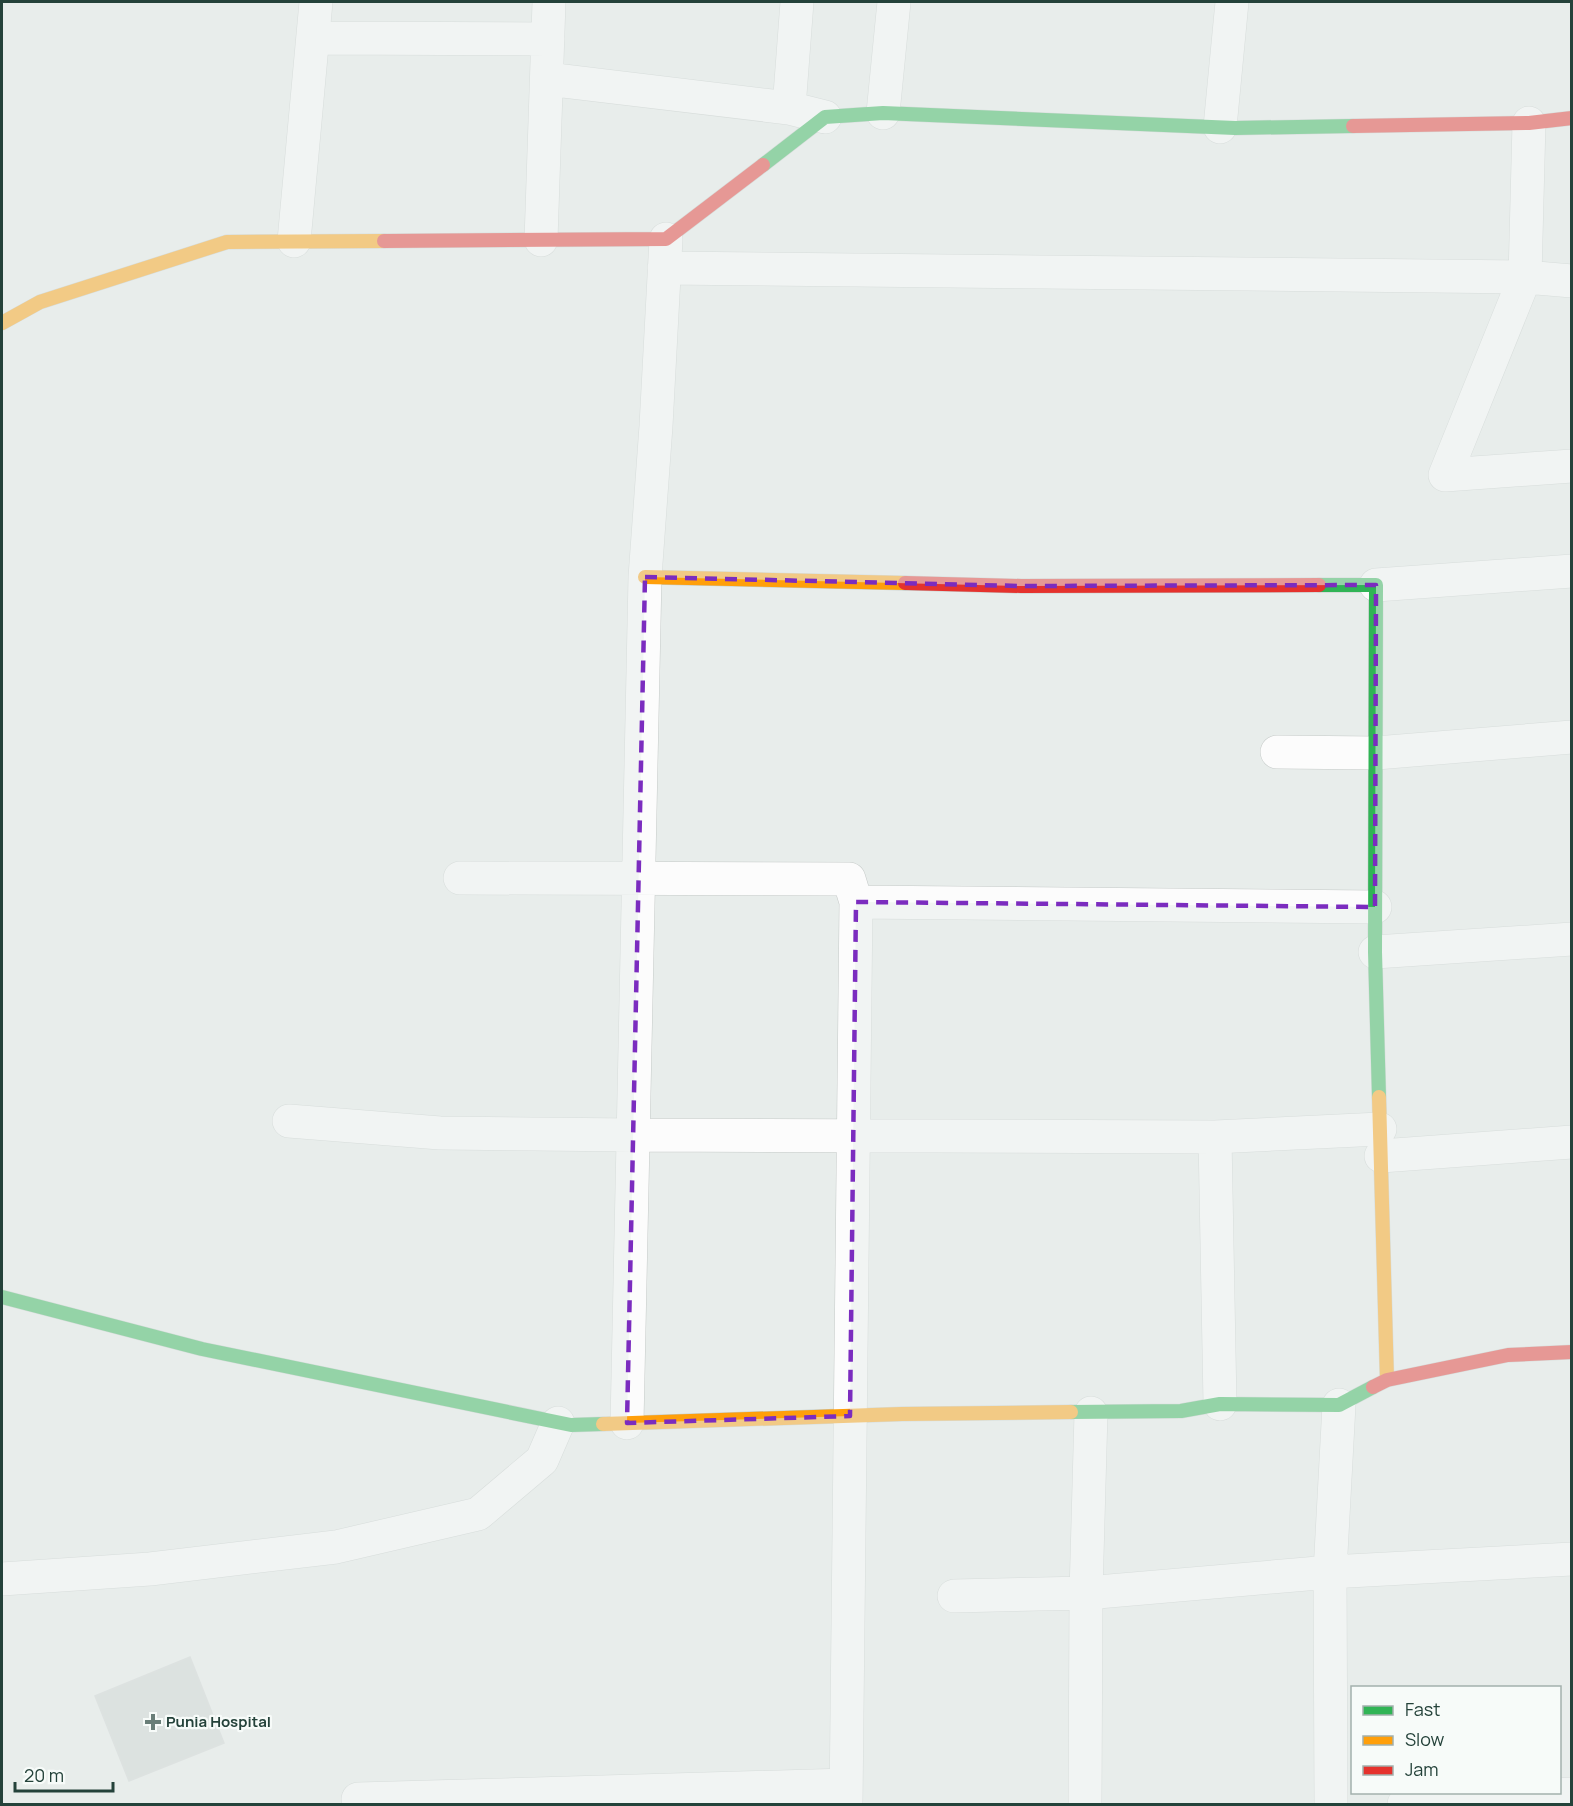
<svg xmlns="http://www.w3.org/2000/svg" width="1573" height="1806" font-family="Manrope,sans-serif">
  <rect width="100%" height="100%" fill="#e8edeb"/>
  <path fill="#cfd4d2" stroke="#d1d6d4" stroke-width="1.5" d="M 190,1657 L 224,1743 L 129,1781 L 95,1696 Z"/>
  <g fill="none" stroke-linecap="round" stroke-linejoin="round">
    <g stroke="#c5cac8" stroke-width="34">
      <path id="street" d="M 313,38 L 548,39
        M 547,79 L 789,108 L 825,117
        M 789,108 L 797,2
        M 883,113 L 894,2
        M 1529,123 L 1525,277 L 1445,475 L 1572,466
        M 1220,127 L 1232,2
        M 541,240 L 549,2
        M 294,241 L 316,2
        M 664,268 L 1525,277 L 1572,281
        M 1376,585 L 1572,571
        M 1277,752 L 1376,753 L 1572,737
        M 460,878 L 849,879 L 856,902 L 1375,907
        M 1375,952 L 1572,939
        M 289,1121 L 440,1133 L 634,1135 L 1215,1137 L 1380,1129
        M 1215,1137 L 1220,1404
        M 1381,1156 L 1572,1142
        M 627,1423 L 645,577 L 656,426 L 666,239
        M 2,1579 L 150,1569 L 336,1547 L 478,1514 L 542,1460 L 558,1423
        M 954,1596 L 1086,1593 L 1330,1572 L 1572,1559
        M 358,1799 L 846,1785
        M 846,1804 L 856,902
        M 1085,1804 L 1086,1593 L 1091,1413
        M 1331,1804 L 1330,1572 L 1339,1405
        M 1404,1804 L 1572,1794"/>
    </g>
    <g stroke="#c3cbc8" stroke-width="15">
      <path id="fast" d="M 763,165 L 825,117 L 883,113 L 1235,128 L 1353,126
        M 1319,585 L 1376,585 L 1375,952 L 1379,1097
        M 2,1297 L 202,1349 L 571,1425 L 603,1424
        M 1071,1412 L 1181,1411 L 1220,1404 L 1339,1405 L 1373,1387"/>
    </g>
    <g stroke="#c3cbc8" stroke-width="15">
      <path id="slow" d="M 2,323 L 40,302 L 227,242 L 384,241
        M 645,577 L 905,583
        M 1379,1097 L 1387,1380
        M 603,1424 L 902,1414 L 1071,1412"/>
    </g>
    <g stroke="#c3cbc8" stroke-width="15">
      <path id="jam" d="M 1353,126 L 1529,123 L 1572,118
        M 384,241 L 666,239 L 763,165
        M 905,583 L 1021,586 L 1319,585
        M 1373,1387 L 1387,1380 L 1508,1355 L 1572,1352"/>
    </g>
    <use href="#street" stroke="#fcfcfc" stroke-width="33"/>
    <use href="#fast" stroke="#30b455" stroke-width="14"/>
    <use href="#slow" stroke="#ff9f0a" stroke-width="14"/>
    <use href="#jam" stroke="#e5322d" stroke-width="14"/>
  </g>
  <path d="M0 0H1573V1806H0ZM 645,577 L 1021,586 L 1376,585 L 1375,907 L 856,902 L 850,1416 L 627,1423 Z" fill="#e8edeb" fill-opacity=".55" fill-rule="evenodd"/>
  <path fill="none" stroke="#7b2cbf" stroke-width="4.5" stroke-dasharray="12 8" stroke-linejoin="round" d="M 645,577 L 1021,586 L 1376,585 L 1375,907 L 856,902 L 850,1416 L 627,1423 Z"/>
  <path fill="#697e78" stroke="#f7fbf9" stroke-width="2" d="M150 1713h6v6h6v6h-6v6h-6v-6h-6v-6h6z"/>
  <g text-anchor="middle" stroke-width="4.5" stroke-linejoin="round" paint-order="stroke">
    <g font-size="15" font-weight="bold" fill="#24423a" stroke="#f7fbf9" text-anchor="start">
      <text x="166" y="1727">Punia Hospital</text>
    </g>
  </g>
  <rect width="1573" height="1806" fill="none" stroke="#24423a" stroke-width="6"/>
  <rect x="1351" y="1686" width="210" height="108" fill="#f7fbf9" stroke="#a3b1ad" stroke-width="1.5"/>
  <rect x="1363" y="1706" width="30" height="9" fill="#30b455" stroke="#a3b1ad" stroke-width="1.5"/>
  <text x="1405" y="1716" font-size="18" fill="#24423a">Fast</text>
  <rect x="1363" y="1736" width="30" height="9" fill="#ff9f0a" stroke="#a3b1ad" stroke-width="1.5"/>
  <text x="1405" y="1746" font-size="18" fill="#24423a">Slow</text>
  <rect x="1363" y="1766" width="30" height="9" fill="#e5322d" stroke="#a3b1ad" stroke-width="1.5"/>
  <text x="1405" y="1776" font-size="18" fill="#24423a">Jam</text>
  <path d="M15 1782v9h98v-9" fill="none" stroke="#24423a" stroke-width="3"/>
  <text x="24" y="1782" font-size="18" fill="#24423a" stroke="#f7fbf9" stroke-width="4.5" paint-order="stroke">20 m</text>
</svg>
